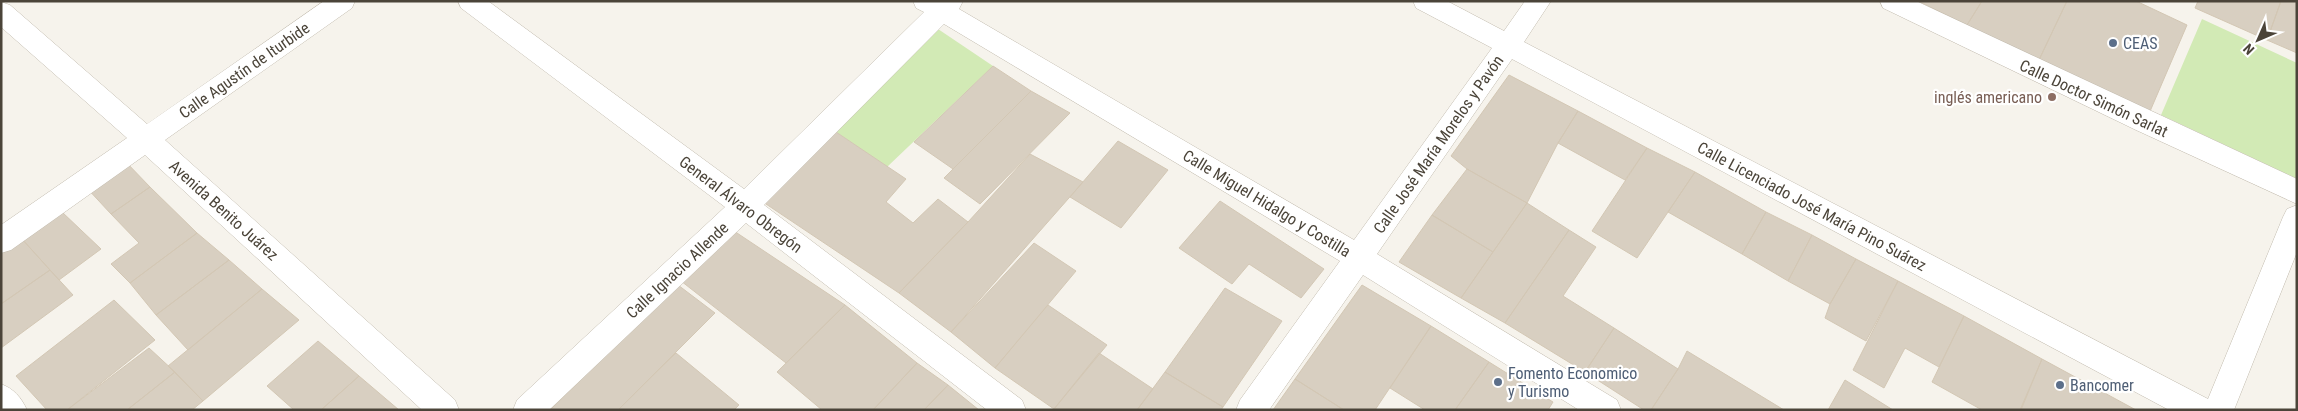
<svg xmlns="http://www.w3.org/2000/svg" width="2298" height="411" font-family="'Roboto Condensed',sans-serif">
  <rect width="100%" height="100%" fill="#f6f3ec"/>
  <path fill="#d2eab5" d="M 2202,19 L 2297,63 L 2297,179 L 2161,115 Z
    M 938,29 L 993,66 L 887,167 L 836,132 Z"/>
  <path fill="#d8cfc1" stroke="#d3c7b4" d="M 1918,1 L 1982,1 L 1967,25 Z
    M 1982,1 L 2067,1 L 2038,62 L 1967,25 Z
    M 2067,1 L 2136,1 L 2187,25 L 2148,116 L 2038,62 Z
    M 2198,1 L 2281,1 L 2267,40 L 2195,8 Z
    M 2281,1 L 2297,1 L 2297,53 L 2267,40 Z
    M 993,66 L 1031,91 L 953,169 L 914,142 Z
    M 1509,75 L 1578,111 L 1558,143 L 1527,203 L 1467,169 L 1451,156 Z
    M 1031,91 L 1070,113 L 980,204 L 944,178 Z
    M 1578,111 L 1647,148 L 1625,180 L 1558,143 Z
    M 836,132 L 906,179 L 886,202 L 913,223 L 938,199 L 968,222 L 899,293 L 763,202 Z
    M 1118,141 L 1168,170 L 1121,228 L 1070,197 Z
    M 1647,148 L 1695,172 L 1637,258 L 1592,231 Z
    M 1030,154 L 1083,182 L 951,332 L 899,293 L 968,222 Z
    M 124,160 L 150,187 L 111,214 L 85,186 Z
    M 1467,169 L 1527,203 L 1493,252 L 1432,215 Z
    M 1695,172 L 1766,212 L 1742,254 L 1668,212 Z
    M 150,187 L 197,233 L 130,283 L 111,264 L 139,243 L 111,214 Z
    M 1220,201 L 1324,269 L 1301,298 L 1249,264 L 1232,284 L 1179,248 Z
    M 1527,203 L 1569,230 L 1505,323 L 1461,298 Z
    M 62,212 L 101,249 L 59,280 L 22,239 Z
    M 1766,212 L 1812,235 L 1788,281 L 1742,254 Z
    M 1432,215 L 1493,252 L 1461,298 L 1399,262 Z
    M 1569,230 L 1596,247 L 1563,296 L 1614,328 L 1585,372 L 1505,323 Z
    M 734,231 L 845,305 L 786,363 L 681,281 Z
    M 197,233 L 229,260 L 156,315 L 130,283 Z
    M 1812,235 L 1856,259 L 1830,304 L 1788,281 Z
    M 22,239 L 50,270 L 1,304 L 1,253 Z
    M 1034,243 L 1076,271 L 995,368 L 951,332 Z
    M 1856,259 L 1898,281 L 1866,341 L 1825,318 L 1830,304 Z
    M 229,260 L 262,289 L 188,350 L 156,315 Z
    M 50,270 L 73,295 L 1,348 L 1,304 Z
    M 1898,281 L 1964,316 L 1939,367 L 1905,348 L 1884,388 L 1853,370 Z
    M 678,285 L 715,313 L 618,410 L 550,410 Z
    M 1362,285 L 1431,326 L 1375,410 L 1344,410 L 1295,379 Z
    M 1225,288 L 1282,321 L 1223,407 L 1165,372 Z
    M 262,289 L 299,320 L 203,401 L 168,366 Z
    M 114,300 L 155,340 L 67,410 L 47,410 L 16,376 Z
    M 845,305 L 917,363 L 873,410 L 822,410 L 777,372 Z
    M 1048,305 L 1107,345 L 1054,409 L 995,368 Z
    M 1964,316 L 2042,359 L 2021,410 L 1982,410 L 1932,382 Z
    M 1431,326 L 1489,362 L 1455,410 L 1425,410 L 1390,388 Z
    M 1614,328 L 1678,369 L 1651,410 L 1644,410 L 1585,372 Z
    M 318,341 L 359,376 L 321,410 L 294,410 L 267,386 Z
    M 149,348 L 175,372 L 127,410 L 67,410 Z
    M 1687,351 L 1784,410 L 1651,410 L 1678,369 Z
    M 676,353 L 739,405 L 734,410 L 618,410 Z
    M 1099,353 L 1153,389 L 1137,410 L 1054,409 Z
    M 2042,359 L 2136,410 L 2020,410 Z
    M 1489,362 L 1553,402 L 1548,410 L 1455,410 Z
    M 917,363 L 948,385 L 924,410 L 873,410 Z
    M 175,372 L 203,401 L 192,410 L 127,410 Z
    M 1165,372 L 1223,407 L 1221,410 L 1137,410 Z
    M 359,376 L 399,410 L 321,410 Z
    M 1295,379 L 1344,410 L 1273,410 Z
    M 1845,380 L 1893,410 L 1828,410 Z
    M 948,385 L 979,410 L 924,410 Z"/>
  <g fill="none" stroke-linecap="round" stroke-linejoin="round">
    <g stroke="#c2bbae" stroke-width="1">
      <path id="street" d="M 324,1 L 355,1 L 352,8 L 165,140 L 455,400 L 459,410 L 422,410 L 145,155 L 11,250 L 1,253 L 1,225 L 127,138 L 1,27 L 1,2 L 10,5 L 147,124 Z
        M 458,1 L 488,1 L 744,189 L 924,12 L 916,8 L 913,1 L 963,1 L 959,9 L 1354,240 L 1492,48 L 1416,8 L 1413,1 L 1447,1 L 1504,31 L 1525,1 L 1551,1 L 1524,42 L 2208,399 L 2283,217 L 2287,209 L 2297,205 L 2297,252 L 2234,410 L 2169,410 L 1512,59 L 1377,254 L 1617,400 L 1621,410 L 1579,410 L 1363,275 L 1269,410 L 1236,410 L 1240,400 L 1340,261 L 944,24 L 764,205 L 1022,400 L 1026,410 L 987,410 L 746,223 L 549,410 L 513,410 L 517,400 L 725,207 L 461,8 Z
        M 1880,1 L 1916,1 L 2297,179 L 2297,204 L 2136,130 L 1883,8 Z
        M 1,384 C 14,389 21,397 27,410 L 1,410 Z"/>
    </g>
    <use href="#street" fill="#fff" fill-rule="evenodd"/>
  </g>
  <g fill="#5c6f8a" stroke="#fff" stroke-width="2">
    <circle cx="2113" cy="43" r="5"/>
    <circle cx="1498" cy="382" r="5"/>
    <circle cx="2060" cy="385" r="5"/>
  </g>
  <circle fill="#8d6e63" stroke="#fff" stroke-width="2" cx="2052" cy="97" r="5"/>
  <g text-anchor="middle" stroke-width="4.5" stroke-linejoin="round" paint-order="stroke">
    <g font-size="16" fill="#4e5e75" stroke="#fff" text-anchor="start">
      <text x="2123" y="49">CEAS</text>
      <text x="1508" y="379">Fomento Economico<tspan x="1508" dy="18">y Turismo</tspan></text>
      <text x="2070" y="391">Bancomer</text>
    </g>
    <g font-size="16" fill="#4b4439" stroke="#fff">
      <text transform="translate(244 70) rotate(-35)" y="6">Calle Agustín de Iturbide</text>
      <text transform="translate(2094 98) rotate(25)" y="6">Calle Doctor Simón Sarlat</text>
      <text transform="translate(1438 144) rotate(-55)" y="6">Calle José María Morelos y Pavón</text>
      <text transform="translate(1267 203) rotate(31)" y="6">Calle Miguel Hidalgo y Costilla</text>
      <text transform="translate(741 204) rotate(37)" y="6">General Álvaro Obregón</text>
      <text transform="translate(1812 206) rotate(28)" y="6">Calle Licenciado José María Pino Suárez</text>
      <text transform="translate(224 210) rotate(42)" y="6">Avenida Benito Juárez</text>
      <text transform="translate(677 270) rotate(-43)" y="6">Calle Ignacio Allende</text>
    </g>
    <g font-size="16" fill="#785e54" stroke="#fff" text-anchor="end">
      <text x="2042" y="103">inglés americano</text>
    </g>
  </g>
  <rect width="2298" height="411" fill="none" stroke="#4b4439" stroke-width="5"/>
  <g transform="translate(2258 40) rotate(225)" stroke="#ffffff" stroke-width="4" paint-order="stroke">
  <path d="M0-4L9 19L0 12L-9 19Z" fill="#4b4439"/>
  <text y="-8" font-size="14" font-weight="bold" text-anchor="middle" fill="#4b4439">N</text>
  </g>
</svg>
